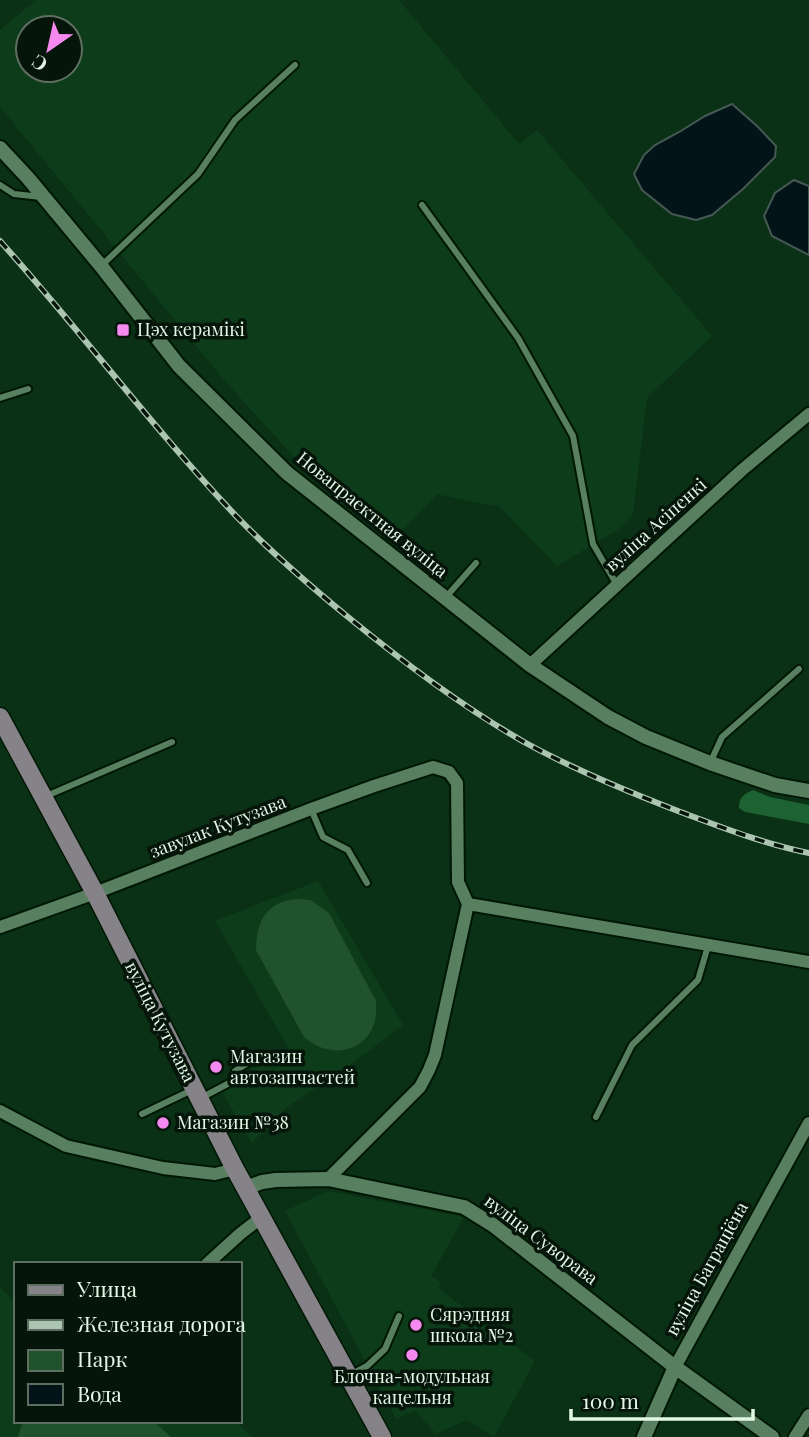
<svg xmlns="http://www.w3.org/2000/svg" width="809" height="1437" font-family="'Playfair Display',serif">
  <rect width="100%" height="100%" fill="#0a3115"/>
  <path fill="#0d3c1b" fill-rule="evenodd" d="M 36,0 L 399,0 L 519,144 L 537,130 L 712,336 L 647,398 L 633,514 L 616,531 L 557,566 L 499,506 L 471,502 L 437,494 L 402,531 L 294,457 L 223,379 L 0,107 L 0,30 ZM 28,28 L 70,28 L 70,70 L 28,70 Z
    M 318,881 L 403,1025 L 350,1065 L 286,1108 L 252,1143 L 222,1092 L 244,1080 L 241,1074 L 289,1049 L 215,921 Z
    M 328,1191 L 464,1217 L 431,1276 L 441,1282 L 438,1288 L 535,1361 L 494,1437 L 467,1420 L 436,1434 L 415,1411 L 396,1419 L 285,1211 Z
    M 0,1286 L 16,1305 L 16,1421 L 235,1421 L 251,1437 L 0,1437 Z"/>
  <path fill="#20532c" d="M 298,899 L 311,900 L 329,913 L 376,1001 C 376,1010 377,1020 372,1029 C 358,1056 325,1056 304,1037 L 256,950 C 256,921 267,901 298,899 Z
    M 23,1421 L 153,1421 L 171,1437 L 18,1437 Z"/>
  <path fill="#1d6231" d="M 753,790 L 770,797 L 809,805 L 809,824 L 745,812 L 739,808 C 739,797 744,794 753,790 Z"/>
  <path fill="#021417" stroke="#455854" stroke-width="2" d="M 732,104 L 757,126 L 776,146 L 775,157 L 743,189 L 712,215 L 696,220 L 672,214 L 642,190 L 634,174 L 644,155 L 655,145 L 681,131 L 705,116 Z
    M 794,180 L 809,186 L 809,255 L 772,236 L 764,216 L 775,193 Z"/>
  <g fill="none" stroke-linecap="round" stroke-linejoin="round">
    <g stroke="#001704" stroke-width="10">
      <path id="service" d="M 0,185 L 14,194 L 41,197
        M 422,205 L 518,338 L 573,436 L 593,544 L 617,585
        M 101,266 L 198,174 L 235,120 L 295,65
        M 0,398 L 28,389
        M 446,597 L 476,563
        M 711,761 L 722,737 L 799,669
        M 44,797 L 172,742
        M 311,809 L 323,837 L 348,850 L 367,883
        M 201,1098 L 233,1081 L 235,1071 L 259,1056
        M 142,1114 L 192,1090
        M 596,1117 L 632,1045 L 698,980 L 708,946
        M 350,1375 L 367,1366 L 385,1349 L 399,1316"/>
    </g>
    <g stroke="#001704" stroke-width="16">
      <path id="minor" d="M 530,665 L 742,470 L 809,414
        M 0,927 L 95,893 L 311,809 L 374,786 L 433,767 L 449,772 L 457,783 L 458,882 L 468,904 L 809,962
        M 0,1111 L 66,1146 L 163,1168 L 215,1174 L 235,1169
        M 328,1179 L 420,1087 L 429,1070 L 435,1055 L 468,904
        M 207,1264 L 240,1234 L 262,1217
        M 675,1367 L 809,1123
        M 795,1437 L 809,1415"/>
    </g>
    <g stroke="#001704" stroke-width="18">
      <path id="tertiary" d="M 0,148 L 28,178 L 101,266 L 179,366 L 287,473 L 530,665 L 608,717 L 646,737 L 710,763 L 775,785 L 809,791
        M 246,1188 L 262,1182 L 276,1180 L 328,1179 L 464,1207 L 493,1225 L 675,1367 L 772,1437
        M 644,1437 L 675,1367"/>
    </g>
    <g stroke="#001704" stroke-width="21">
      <path id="secondary" d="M 0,717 L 95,893 L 235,1169 L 382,1437"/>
    </g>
    <use href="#service" stroke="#587f5f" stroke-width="6"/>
    <use href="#minor" stroke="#587f5f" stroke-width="12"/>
    <use href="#tertiary" stroke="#587f5f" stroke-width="14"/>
    <use href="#secondary" stroke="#858288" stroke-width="18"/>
    <g stroke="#acc5b0" stroke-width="6">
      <path id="rail" d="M 0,241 C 81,331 154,430 238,518 C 272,553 309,585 348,617 C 403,662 461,706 524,742 C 573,769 626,791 678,811 C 721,827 764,844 809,853"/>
    </g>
    <use href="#rail" stroke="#061509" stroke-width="3.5" stroke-dasharray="10" stroke-linecap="butt"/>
  </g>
  <g fill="#f589ef" stroke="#061509" stroke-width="2.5">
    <rect x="116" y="323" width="14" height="14" rx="3.5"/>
    <circle cx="216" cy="1067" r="7"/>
    <circle cx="163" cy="1123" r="7"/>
    <circle cx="416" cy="1325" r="7"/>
    <circle cx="412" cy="1355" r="7"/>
  </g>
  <g text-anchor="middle" stroke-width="7" stroke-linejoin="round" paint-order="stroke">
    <g font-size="18" fill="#e2f7e4" stroke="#061509" text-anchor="start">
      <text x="137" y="336">Цэх керамікі</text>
      <text x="230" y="1063">Магазин<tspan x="230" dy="21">автозапчастей</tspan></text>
      <text x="177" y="1129">Магазин №38</text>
      <text x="430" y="1321">Сярэдняя<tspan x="430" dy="21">школа №2</tspan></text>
      <text x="412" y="1383" text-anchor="middle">Блочна-модульная<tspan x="412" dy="21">кацельня</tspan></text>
    </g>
    <g font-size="18" fill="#e2f7e4" stroke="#061509">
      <text transform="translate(372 515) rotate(39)" y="6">Новапраектная вуліца</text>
      <text transform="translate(656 525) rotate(-42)" y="6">вуліца Асіпенкі</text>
      <text transform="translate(218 827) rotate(-21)" y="6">завулак Кутузава</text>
      <text transform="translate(160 1022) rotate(63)" y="6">вуліца Кутузава</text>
      <text transform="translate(541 1240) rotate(37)" y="6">вуліца Суворава</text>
      <text transform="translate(707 1269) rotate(-61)" y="6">вуліца Баграціёна</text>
    </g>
  </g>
  <rect x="14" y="1262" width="228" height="161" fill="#061509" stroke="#5e6f61" stroke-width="2"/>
  <rect x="28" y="1285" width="35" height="10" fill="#858288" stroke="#5e6f61" stroke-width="2"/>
  <text x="77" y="1297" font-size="21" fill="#e2f7e4">Улица</text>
  <rect x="28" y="1320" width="35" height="10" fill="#acc5b0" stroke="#5e6f61" stroke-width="2"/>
  <text x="77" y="1332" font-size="21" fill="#e2f7e4">Железная дорога</text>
  <rect x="28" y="1350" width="35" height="21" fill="#20532c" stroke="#5e6f61" stroke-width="2"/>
  <text x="77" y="1367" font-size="21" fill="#e2f7e4">Парк</text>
  <rect x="28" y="1384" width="35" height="21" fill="#021417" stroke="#5e6f61" stroke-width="2"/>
  <text x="77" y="1402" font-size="21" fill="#e2f7e4">Вода</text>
  <g transform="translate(49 49) rotate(214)"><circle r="33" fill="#061509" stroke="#5e6f61" stroke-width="2"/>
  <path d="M0-5L12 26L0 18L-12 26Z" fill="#f589ef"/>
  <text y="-10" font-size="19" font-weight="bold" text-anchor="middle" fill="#e2f7e4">С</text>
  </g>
  <path d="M571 1409v10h182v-10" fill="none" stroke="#e2f7e4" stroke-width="3.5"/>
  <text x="582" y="1409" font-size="21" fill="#e2f7e4" stroke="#061509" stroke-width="5" paint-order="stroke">100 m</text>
</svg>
